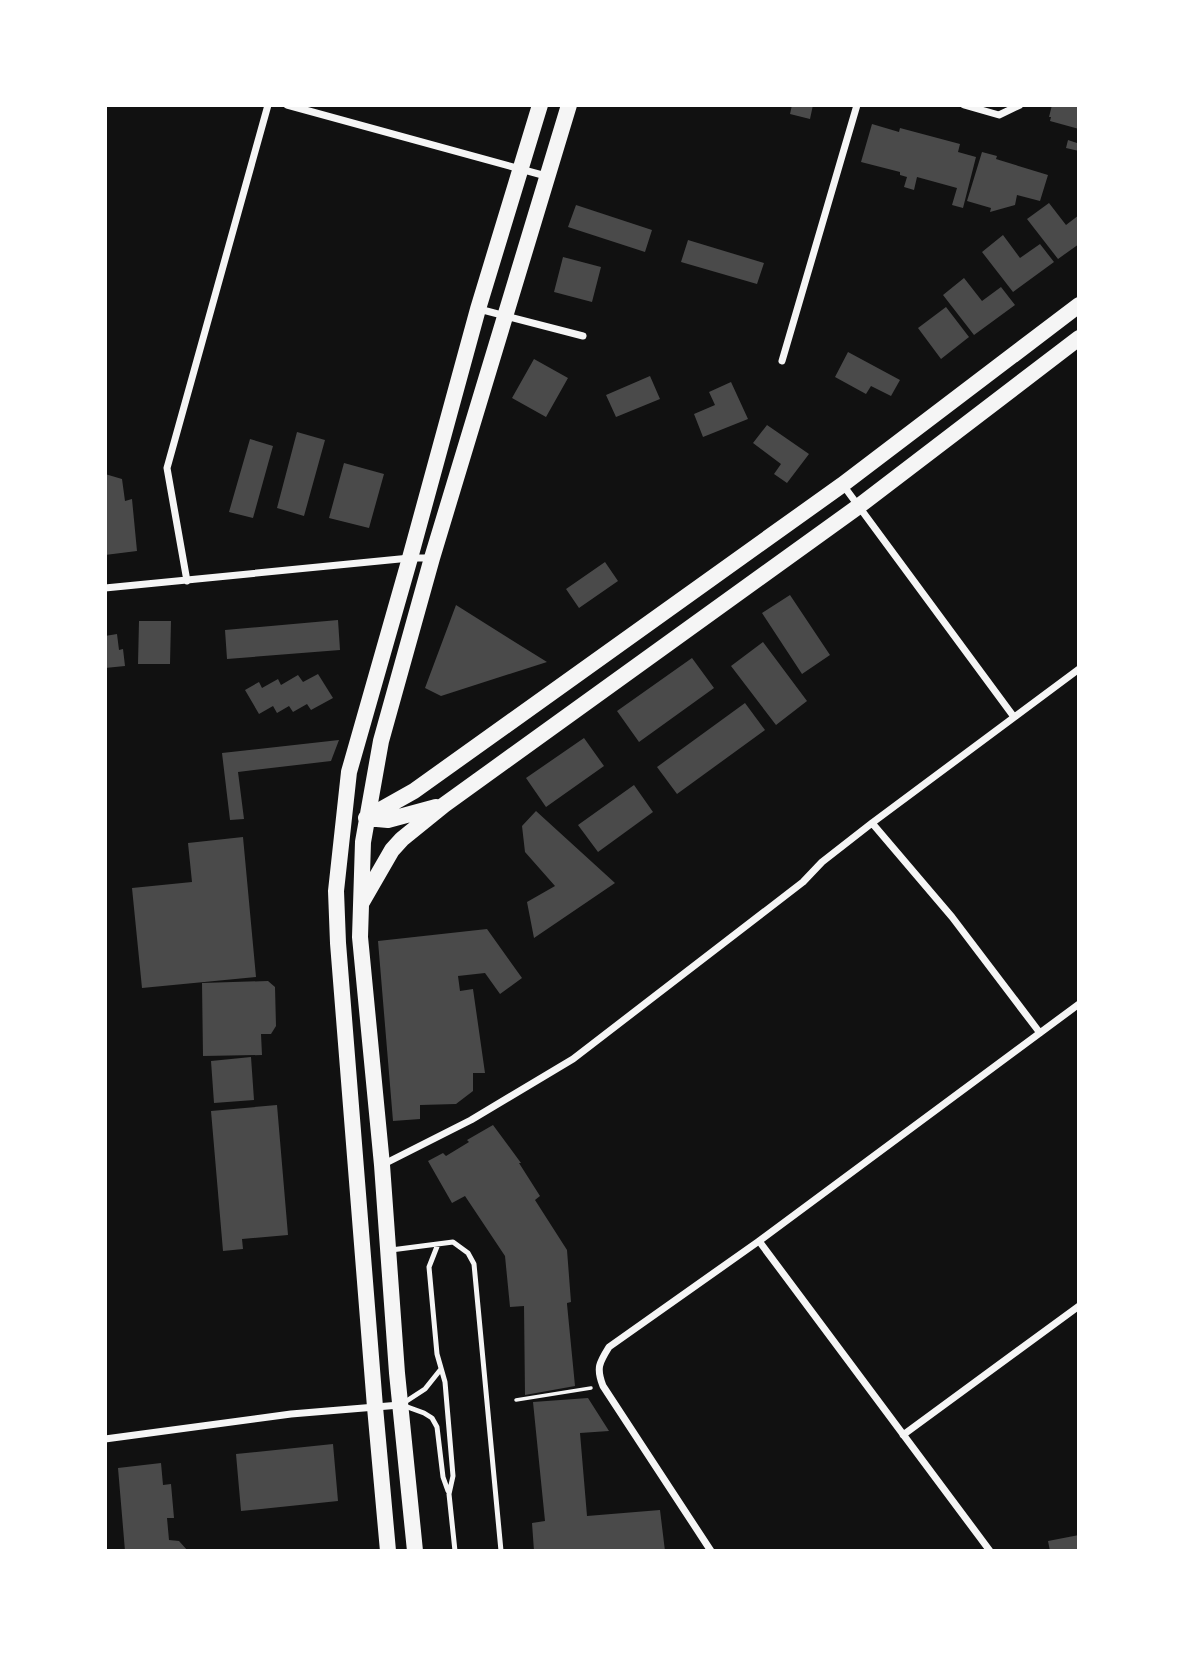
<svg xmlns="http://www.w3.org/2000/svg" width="1184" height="1656" font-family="Quicksand,sans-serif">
  <rect width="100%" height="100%" fill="#111"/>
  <path fill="#4a4a4a" d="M 792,105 L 813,105 L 810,119 L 790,114 Z
    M 1052,105 L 1079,105 L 1079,129 L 1050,121 L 1051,117 L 1049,117 Z
    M 872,124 L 899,132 L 900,128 L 960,144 L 958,152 L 976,157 L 963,208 L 952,205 L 957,188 L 917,177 L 914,190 L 904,187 L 907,177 L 900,175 L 900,172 L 861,162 Z
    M 1078,137 L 1079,151 L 1066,148 L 1068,140 L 1077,143 Z
    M 982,152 L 997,156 L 996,159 L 1048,175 L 1040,201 L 1017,195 L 1015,205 L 990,212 L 991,208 L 967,201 Z
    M 1049,203 L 1066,225 L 1079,215 L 1079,244 L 1058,259 L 1027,219 Z
    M 576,205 L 652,230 L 645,252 L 568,227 Z
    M 1003,235 L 1020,258 L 1040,244 L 1054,262 L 1013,292 L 982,252 Z
    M 688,240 L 764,263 L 757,284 L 681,262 Z
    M 563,257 L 601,267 L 592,302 L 554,292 Z
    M 964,278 L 982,301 L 1001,287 L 1015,305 L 974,335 L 943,295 Z
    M 946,307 L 969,337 L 941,359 L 918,328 Z
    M 848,352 L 900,380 L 891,396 L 871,386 L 866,394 L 835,377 Z
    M 534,359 L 568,378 L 546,417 L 512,398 Z
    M 650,376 L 660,399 L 616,417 L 606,395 Z
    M 731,382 L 748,419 L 703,437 L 694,414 L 715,405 L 709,392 Z
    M 767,425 L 809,454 L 787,483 L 774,474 L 781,464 L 753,443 Z
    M 297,432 L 325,440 L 304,516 L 277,508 Z
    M 250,439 L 273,446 L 253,518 L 229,512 Z
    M 344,463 L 384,474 L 369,528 L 329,518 Z
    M 105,474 L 122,479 L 125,501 L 132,499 L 137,551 L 105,555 Z
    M 605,562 L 618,581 L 579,608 L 566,589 Z
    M 790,595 L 830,655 L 802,674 L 762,613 Z
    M 456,605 L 518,644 L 547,662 L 441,696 L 425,688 Z
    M 338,620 L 340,650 L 227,659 L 225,630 Z
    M 139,621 L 171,621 L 170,664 L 138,664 Z
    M 117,634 L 119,650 L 123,649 L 125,666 L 105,668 L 105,636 Z
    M 763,642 L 807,701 L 776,725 L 731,666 Z
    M 692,658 L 714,688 L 639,742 L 617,711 Z
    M 318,674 L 333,698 L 311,710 L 307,704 L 293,712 L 289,706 L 277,713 L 273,706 L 259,714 L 245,690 L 259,682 L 262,688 L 278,679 L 281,685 L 298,675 L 303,682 Z
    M 745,703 L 765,730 L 677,794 L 657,767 Z
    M 584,738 L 604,766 L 546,807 L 526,778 Z
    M 339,740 L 331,761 L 238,772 L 244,819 L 230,820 L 222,753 Z
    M 634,785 L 653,812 L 598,852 L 578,825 Z
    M 536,811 L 615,883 L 534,938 L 527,902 L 555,886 L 525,852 L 522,826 Z
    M 243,837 L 256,977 L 142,988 L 132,888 L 192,882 L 188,843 Z
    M 487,929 L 522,978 L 500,994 L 485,973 L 458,976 L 460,991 L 473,989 L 485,1073 L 473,1073 L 473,1091 L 456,1104 L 420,1105 L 420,1119 L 393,1121 L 378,941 Z
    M 268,981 L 275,987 L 276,1026 L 271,1034 L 261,1034 L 262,1055 L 203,1056 L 202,983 Z
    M 251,1057 L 254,1100 L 214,1103 L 211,1061 Z
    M 277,1105 L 288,1235 L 242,1239 L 243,1249 L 223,1251 L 211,1111 Z
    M 493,1125 L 521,1163 L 519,1163 L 540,1196 L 535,1200 L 567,1250 L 571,1302 L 567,1303 L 567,1304 L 575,1386 L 525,1395 L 524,1306 L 510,1307 L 505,1256 L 465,1196 L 452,1203 L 428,1161 L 443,1153 L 446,1156 L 469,1142 L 467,1140 Z
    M 588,1398 L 609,1431 L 580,1433 L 587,1516 L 660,1510 L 665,1551 L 534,1551 L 532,1523 L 545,1521 L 533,1402 Z
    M 333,1444 L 338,1501 L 241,1511 L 236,1454 Z
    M 161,1463 L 163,1485 L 171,1484 L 174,1518 L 167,1518 L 169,1540 L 179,1541 L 188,1551 L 125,1551 L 118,1468 Z
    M 1079,1535 L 1079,1551 L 1050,1551 L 1048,1541 Z"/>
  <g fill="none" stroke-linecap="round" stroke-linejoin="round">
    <path stroke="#f5f5f5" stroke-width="3.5" d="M 516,1400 L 591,1388"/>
    <path stroke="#f5f5f5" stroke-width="5" d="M 438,1244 L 429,1267 L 437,1354 L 445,1382 L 453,1476 L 449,1494 L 455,1551
      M 391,1250 L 453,1242 L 468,1253 L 474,1264 L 501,1551
      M 402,1404 L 425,1389 L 441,1369
      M 402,1405 L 424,1413 L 432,1418 L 437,1427 L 443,1477 L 448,1491"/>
    <path stroke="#f5f5f5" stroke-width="7" d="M 287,105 L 546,176
      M 964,105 L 999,115 L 1020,105
      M 479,309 L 583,336
      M 782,361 L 857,105
      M 843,485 L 1014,717
      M 187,581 L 167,468 L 268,105
      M 105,588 L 410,558 L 432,558
      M 872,823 L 952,917 L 1040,1033
      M 382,1165 L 471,1120 L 573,1059 L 803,882 L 822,862 L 872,823 L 1079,669
      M 759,1241 L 990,1551
      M 903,1435 L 1079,1306
      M 105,1439 L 291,1414 L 400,1405
      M 711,1551 L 603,1386 C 596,1368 599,1363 609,1347 L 759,1241 L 1079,1004"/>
    <path stroke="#f5f5f5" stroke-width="16" d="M 366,818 L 414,791 L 842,485 L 1079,305
      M 366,818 L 388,820 L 436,807
      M 362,902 L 392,850 L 402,839 L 444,805 L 859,506 L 1079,338
      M 388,1551 L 375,1407 L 338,943 L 336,891 L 349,772 L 410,558 L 478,309 L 540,105
      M 415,1551 L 397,1373 L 382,1165 L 360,937 L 363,842 L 381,741 L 432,558 L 569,105"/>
  </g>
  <rect width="1184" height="1656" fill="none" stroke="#ffffff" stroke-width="214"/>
</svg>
